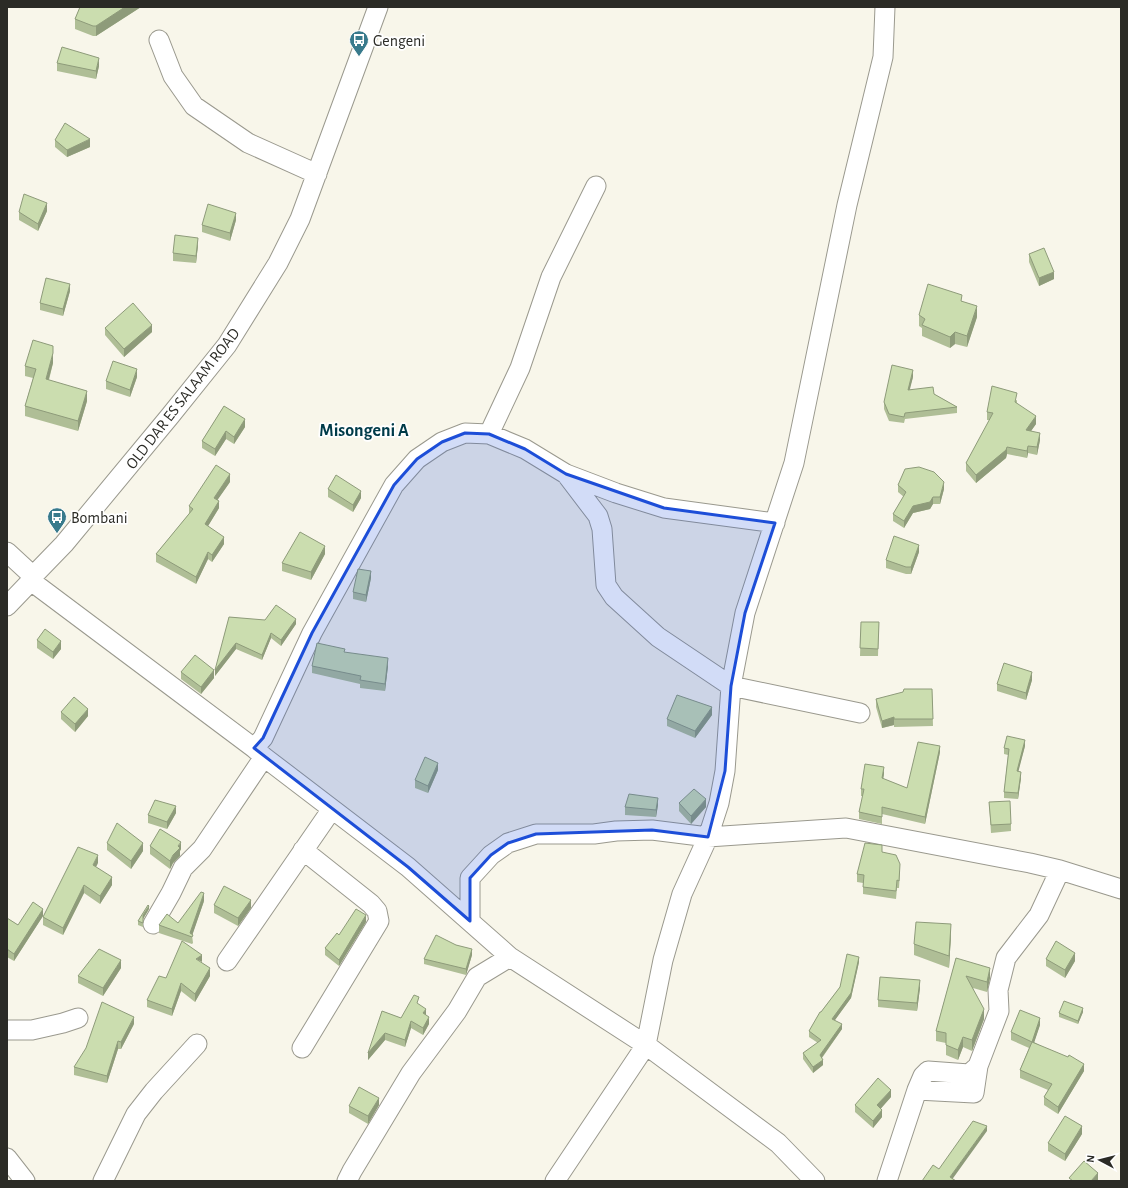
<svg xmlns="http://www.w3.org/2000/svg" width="1128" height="1188" font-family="'Alegreya Sans',sans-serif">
  <rect width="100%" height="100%" fill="#f8f6ea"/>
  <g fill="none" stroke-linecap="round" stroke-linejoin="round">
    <g stroke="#9a998e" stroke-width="21">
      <path id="minor" d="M 159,40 L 173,76 L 194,106 L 248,143 L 317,174
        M 489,434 L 520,368 L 551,277 L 596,186
        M 566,474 L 598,516 L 602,529 L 606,585 L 614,597 L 658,637 L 731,686 L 860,713
        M 7,552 L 33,576
        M 31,581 L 254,748 L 264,757 L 408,867 L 510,957 L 646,1045 L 778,1143 L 815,1181
        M 7,606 L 31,581 L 33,576 L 64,544 L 170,416 L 227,345 L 278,263 L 300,219 L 378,7
        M 254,748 L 263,738 L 312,633 L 394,485 L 417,459 L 442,442 L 465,433 L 489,434 L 525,449 L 566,474 L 616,493 L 664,508 L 775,523
        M 470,921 L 470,878 L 491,855 L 508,843 L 536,834 L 594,834 L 616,831 L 652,830 L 708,837 L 846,828 L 1030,863 L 1060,870 L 1121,889
        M 153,924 L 171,893 L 183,868 L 202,849 L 264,757
        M 227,961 L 332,809
        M 7,1030 L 32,1030 L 63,1023 L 78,1018
        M 302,1048 L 379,921 L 377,911 L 371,904 L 303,850
        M 917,1090 L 974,1093 L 978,1066
        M 7,1158 L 25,1181
        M 103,1181 L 136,1114 L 154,1091 L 197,1044
        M 347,1181 L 352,1171 L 411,1073 L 457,1011 L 477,977 L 510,957
        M 555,1181 L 646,1045 L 663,960 L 682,894 L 708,837 L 719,803 L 725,771 L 731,686 L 745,613 L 794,463 L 847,205 L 883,57 L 885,7
        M 887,1181 L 917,1090 L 923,1076 L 928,1071 L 969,1074 L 978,1066 L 999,1011 L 998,990 L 1006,958 L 1039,915 L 1060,870"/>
    </g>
    <use href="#minor" stroke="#fff" stroke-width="19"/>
  </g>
  <path fill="#afbe96" d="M 80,7 L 141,7 L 96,36 L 93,36 L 75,29 L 75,19 Z
    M 57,63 L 99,66 L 96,79 L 57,71 Z
    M 55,140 L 90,147 L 67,157 L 55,147 Z
    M 47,211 L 38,231 L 19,220 L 19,212 Z
    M 236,220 L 230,241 L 202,232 L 202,225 Z
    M 198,245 L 196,263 L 173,261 L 173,253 Z
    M 1029,254 L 1054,279 L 1039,286 L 1029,262 Z
    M 70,291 L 63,316 L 40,310 L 40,303 Z
    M 962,301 L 977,317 L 967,347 L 955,344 L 950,348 L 922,336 L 922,328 L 919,326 L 919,315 Z
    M 105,328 L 152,332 L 124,357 L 105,335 Z
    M 53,363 L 49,380 L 87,401 L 78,431 L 25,416 L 25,406 L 33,378 L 25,376 L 25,366 Z
    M 137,377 L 130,397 L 106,389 L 106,381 Z
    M 913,377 L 909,390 L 934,394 L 957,407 L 957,413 L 905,419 L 904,423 L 889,421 L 884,409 L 884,402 Z
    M 1017,400 L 1017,403 L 1036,424 L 1031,431 L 1040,440 L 1037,455 L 1028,453 L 1027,458 L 1007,454 L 1006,458 L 976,483 L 966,471 L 966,463 L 990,420 L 987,420 L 987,412 Z
    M 224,406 L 245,427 L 234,444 L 226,439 L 215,456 L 202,448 L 202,441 Z
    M 230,482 L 217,500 L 219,508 L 208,526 L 224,544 L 212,562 L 208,559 L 196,584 L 156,562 L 156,554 L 189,514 L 189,506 Z
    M 898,485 L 944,489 L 940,504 L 933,504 L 930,509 L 913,513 L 904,528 L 893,521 L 893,514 L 904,497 L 898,492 Z
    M 328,489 L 361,498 L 353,512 L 328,497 Z
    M 919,552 L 911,574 L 906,574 L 886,568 L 886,560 Z
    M 325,554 L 311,580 L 282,571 L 282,563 Z
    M 371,578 L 366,602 L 353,599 L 353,592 Z
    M 229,617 L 296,624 L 281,646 L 271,638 L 262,660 L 236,649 L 215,676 Z
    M 861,622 L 879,622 L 878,656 L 860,656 Z
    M 37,640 L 61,649 L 53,659 L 37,648 Z
    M 345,653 L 388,666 L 385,691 L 360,688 L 360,684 L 312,673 L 312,666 Z
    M 181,672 L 214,678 L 201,694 L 181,679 Z
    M 1032,680 L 1026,700 L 997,691 L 997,684 Z
    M 932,689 L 933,726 L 894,727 L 894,725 L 882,728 L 876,707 L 876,699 Z
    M 61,712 L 88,716 L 75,732 L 61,719 Z
    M 712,715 L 695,738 L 667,726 L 667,719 Z
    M 1025,746 L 1018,771 L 1021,778 L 1018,799 L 1004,798 L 1004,792 L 1008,755 L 1004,754 L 1004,748 Z
    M 940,752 L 925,824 L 882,814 L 882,824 L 859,819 L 859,812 L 863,796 L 861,796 L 861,789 L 884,774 L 883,779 L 907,788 Z
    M 438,770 L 428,793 L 415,788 L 415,780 Z
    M 989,802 L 1011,824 L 1011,831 L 991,833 Z
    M 679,803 L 706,807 L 691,824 L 679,811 Z
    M 658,805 L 656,817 L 625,815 L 625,807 Z
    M 176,813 L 167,829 L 148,823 L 148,815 Z
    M 107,843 L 143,851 L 131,869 L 107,850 Z
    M 150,846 L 181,849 L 180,851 L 180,856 L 173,863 L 170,869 L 150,854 Z
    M 882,852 L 900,872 L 899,888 L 897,888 L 896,899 L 863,894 L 863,883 L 857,882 L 857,874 Z
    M 98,863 L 96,867 L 112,885 L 100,904 L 84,893 L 63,935 L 43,925 L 43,917 Z
    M 204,901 L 192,935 L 193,943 L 192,944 L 159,933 L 159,925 L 178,923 Z
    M 214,905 L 251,908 L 238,926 L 214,913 Z
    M 149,909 L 143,919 L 143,927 L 138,925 L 138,921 Z
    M 43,916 L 14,961 L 7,957 L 7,918 L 18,925 Z
    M 366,922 L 339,966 L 325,955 L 325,948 L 339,935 Z
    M 951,935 L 949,968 L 914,955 L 914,944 Z
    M 456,945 L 472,955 L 466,975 L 424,964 L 424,959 Z
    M 956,958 L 990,978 L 987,992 L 973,988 L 984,1019 L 972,1051 L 963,1047 L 958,1060 L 946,1055 L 946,1043 L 936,1041 L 936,1031 Z
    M 1046,959 L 1075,961 L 1065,978 L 1046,966 Z
    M 201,962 L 210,976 L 195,1002 L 181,991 L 172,1016 L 147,1007 L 147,1000 L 166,978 Z
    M 859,962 L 851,998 L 835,1020 L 842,1029 L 822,1058 L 823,1065 L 813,1073 L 803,1059 L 803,1053 L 818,1043 L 809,1037 L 809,1031 L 821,1012 Z
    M 121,968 L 103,996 L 78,983 L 78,976 Z
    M 920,988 L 917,1011 L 878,1007 L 878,1000 Z
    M 419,1004 L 426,1015 L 429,1024 L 423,1035 L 411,1028 L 405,1047 L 385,1040 L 368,1060 L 382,1011 L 401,1018 Z
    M 1083,1012 L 1078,1024 L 1059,1017 L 1059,1013 Z
    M 134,1024 L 121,1049 L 118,1049 L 107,1083 L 74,1075 L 74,1067 Z
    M 1040,1025 L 1034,1042 L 1084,1071 L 1058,1114 L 1044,1105 L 1044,1097 L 1048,1090 L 1020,1078 L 1020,1070 L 1029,1048 L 1011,1040 L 1011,1032 Z
    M 891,1097 L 881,1108 L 882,1117 L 873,1128 L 855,1112 L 855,1105 Z
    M 379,1105 L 368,1124 L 349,1113 L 349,1106 Z
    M 1082,1134 L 1065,1161 L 1048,1151 L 1048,1143 Z"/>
  <path fill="#8e9b7a" d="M 125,7 L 141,7 L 96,36 L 96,26 Z
    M 99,58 L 99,66 L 96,79 L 96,71 Z
    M 90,139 L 90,147 L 67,157 L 67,150 Z
    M 47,203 L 47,211 L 38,231 L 38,224 Z
    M 236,213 L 236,220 L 230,241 L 230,233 Z
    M 198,238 L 198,245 L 196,263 L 196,256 Z
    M 1054,272 L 1054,279 L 1039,286 L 1039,278 Z
    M 70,284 L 70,291 L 63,316 L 63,309 Z
    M 977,306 L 977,317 L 967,347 L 967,336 Z
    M 152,325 L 152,332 L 124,357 L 124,349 Z
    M 955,332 L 955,344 L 950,348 L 950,337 Z
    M 53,353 L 53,363 L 46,389 L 46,379 Z
    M 137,369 L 137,377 L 130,397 L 130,390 Z
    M 913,370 L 913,377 L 908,397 L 908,390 Z
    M 87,391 L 87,401 L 78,431 L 78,421 Z
    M 1036,416 L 1036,424 L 1026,438 L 1026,430 Z
    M 245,419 L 245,427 L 234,444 L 234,437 Z
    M 226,431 L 226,439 L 215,456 L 215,449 Z
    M 1040,433 L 1040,440 L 1037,455 L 1037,447 Z
    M 1028,446 L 1028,453 L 1027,458 L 1027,451 Z
    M 1007,447 L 1007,454 L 1006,458 L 976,483 L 976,475 Z
    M 230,474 L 230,482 L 214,505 L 214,498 Z
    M 944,482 L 944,489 L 940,504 L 940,497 Z
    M 361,491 L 361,498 L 353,512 L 353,505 Z
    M 933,497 L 933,504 L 930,509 L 913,513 L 904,528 L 904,521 L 913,506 Z
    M 219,501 L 219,508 L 205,531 L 205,524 Z
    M 224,537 L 224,544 L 212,562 L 212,555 Z
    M 919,545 L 919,552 L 911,574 L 911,567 Z
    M 325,546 L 325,554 L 311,580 L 311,572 Z
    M 208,552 L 208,559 L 196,584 L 196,577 Z
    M 371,571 L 371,578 L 366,602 L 366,595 Z
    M 296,619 L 296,624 L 281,646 L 281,640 Z
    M 271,633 L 271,638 L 262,660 L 262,655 Z
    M 61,641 L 61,649 L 53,659 L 53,652 Z
    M 236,643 L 236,649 L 215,676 L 215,670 Z
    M 388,658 L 388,666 L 385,691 L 385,684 Z
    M 214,670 L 214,678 L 201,694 L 201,687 Z
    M 1032,672 L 1032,680 L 1026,700 L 1026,693 Z
    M 712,707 L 712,715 L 695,738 L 695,731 Z
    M 88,709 L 88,716 L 75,732 L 75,724 Z
    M 894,717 L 894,725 L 882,728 L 882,721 Z
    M 1025,740 L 1025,746 L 1017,777 L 1017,771 Z
    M 940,746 L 940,752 L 925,824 L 925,817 Z
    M 438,763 L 438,770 L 428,793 L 428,786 Z
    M 884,767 L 884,774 L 882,785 L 882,778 Z
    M 1021,772 L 1021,778 L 1018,799 L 1018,793 Z
    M 658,798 L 658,805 L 656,817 L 656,810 Z
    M 706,799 L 706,807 L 691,824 L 691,816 Z
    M 176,806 L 176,813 L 167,829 L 167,822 Z
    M 181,842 L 181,849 L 180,851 L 180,856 L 173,863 L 170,869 L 170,861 Z
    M 143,843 L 143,851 L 131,869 L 131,861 Z
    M 98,855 L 98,863 L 93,872 L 93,865 Z
    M 112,877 L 112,885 L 100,904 L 100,896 Z
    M 84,885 L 84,893 L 63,935 L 63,928 Z
    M 204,893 L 204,901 L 192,936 L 190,933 Z
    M 251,900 L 251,908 L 238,926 L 238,918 Z
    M 149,906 L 149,909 L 143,919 L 143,927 L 143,915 Z
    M 43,909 L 43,916 L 14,961 L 14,954 Z
    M 366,915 L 366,922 L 339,966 L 339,960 Z
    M 951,924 L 951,935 L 949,968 L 949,956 Z
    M 472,949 L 472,955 L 466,975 L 466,969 Z
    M 1075,953 L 1075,961 L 1065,978 L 1065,970 Z
    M 202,955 L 202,962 L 196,959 Z
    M 859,957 L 859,962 L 851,998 L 832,1024 L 832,1019 Z
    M 121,960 L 121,968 L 103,996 L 103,988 Z
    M 210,968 L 210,976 L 195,1002 L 195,994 Z
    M 990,968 L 990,978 L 987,992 L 987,982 Z
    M 920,980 L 920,988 L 917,1011 L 917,1003 Z
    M 181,983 L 181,991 L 172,1016 L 172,1009 Z
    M 1083,1008 L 1083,1012 L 1078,1024 L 1078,1021 Z
    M 426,1009 L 426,1016 L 423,1013 Z
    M 984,1009 L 984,1019 L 972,1051 L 972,1040 Z
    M 134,1017 L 134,1024 L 121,1049 L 121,1042 Z
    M 429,1017 L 429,1024 L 423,1035 L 423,1028 Z
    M 1040,1018 L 1040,1025 L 1032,1049 L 1032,1042 Z
    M 411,1021 L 411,1028 L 405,1047 L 405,1040 Z
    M 842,1024 L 842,1029 L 820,1060 L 820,1055 Z
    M 385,1033 L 385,1040 L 368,1060 L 368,1053 Z
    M 963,1037 L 963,1047 L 958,1060 L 958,1050 Z
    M 118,1041 L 118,1049 L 107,1083 L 107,1076 Z
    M 823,1060 L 823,1065 L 813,1073 L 813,1067 Z
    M 1084,1064 L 1084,1071 L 1058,1114 L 1058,1107 Z
    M 891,1090 L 891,1097 L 877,1113 L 877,1105 Z
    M 379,1098 L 379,1105 L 368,1124 L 368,1116 Z
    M 882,1110 L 882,1117 L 873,1128 L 873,1121 Z
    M 987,1126 L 987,1131 L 951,1181 L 950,1177 Z
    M 1082,1126 L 1082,1134 L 1065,1161 L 1065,1154 Z
    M 1098,1173 L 1098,1180 L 1097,1181 L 1091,1181 Z"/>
  <path fill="#cbddaf" stroke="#8e9b7a" d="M 80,7 L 125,7 L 96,26 L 93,26 L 75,19 Z
    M 62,47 L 99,58 L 96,71 L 57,63 Z
    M 65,123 L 90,139 L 67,150 L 55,140 Z
    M 24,194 L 47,203 L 38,224 L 19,212 Z
    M 208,204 L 236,213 L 230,233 L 202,225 Z
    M 175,235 L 198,238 L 196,256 L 173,253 Z
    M 1044,248 L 1054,272 L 1039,278 L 1029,254 Z
    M 46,278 L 70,284 L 63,309 L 40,303 Z
    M 928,284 L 962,295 L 961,301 L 977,306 L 967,336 L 955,332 L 950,337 L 922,325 L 925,319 L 919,315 Z
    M 133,303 L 152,325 L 124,349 L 105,328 Z
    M 33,340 L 53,346 L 53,353 L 46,379 L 87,391 L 78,421 L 25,406 L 36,369 L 25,366 Z
    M 113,361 L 137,369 L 130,390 L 106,381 Z
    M 892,365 L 913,370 L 908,390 L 933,387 L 934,394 L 957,407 L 905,413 L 904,417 L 889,414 L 884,402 Z
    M 992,386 L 1017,393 L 1015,402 L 1036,416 L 1026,430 L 1040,433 L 1037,447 L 1028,446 L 1027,451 L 1007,447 L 1006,450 L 976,475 L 966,463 L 993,413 L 987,412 Z
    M 224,406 L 245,419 L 234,437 L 226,431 L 215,449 L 202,441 Z
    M 216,465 L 230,474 L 214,498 L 219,501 L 205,524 L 224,537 L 212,555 L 208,552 L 196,577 L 156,554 L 193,509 L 189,506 Z
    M 919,467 L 934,472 L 944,482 L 940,497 L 933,497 L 930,502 L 913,506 L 904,521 L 893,514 L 906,492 L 898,485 L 905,469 Z
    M 336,475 L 361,491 L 353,505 L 328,489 Z
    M 300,532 L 325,546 L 311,572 L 282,563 Z
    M 894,536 L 919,545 L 911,567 L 906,567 L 886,560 Z
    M 358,569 L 371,571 L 366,595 L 353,592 Z
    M 276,605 L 296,619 L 281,640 L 271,633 L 262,655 L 236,643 L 215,670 L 229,617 L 265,620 Z
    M 861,622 L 879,622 L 878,649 L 860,648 Z
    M 45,629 L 61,641 L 53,652 L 37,640 Z
    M 317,643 L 345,649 L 344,652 L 388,658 L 385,684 L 360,680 L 361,676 L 312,666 Z
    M 195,655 L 214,670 L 201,687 L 181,672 Z
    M 1004,663 L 1032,672 L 1026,693 L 997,684 Z
    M 904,689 L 932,689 L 933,719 L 894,719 L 894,717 L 882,721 L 876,699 L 903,692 Z
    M 677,695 L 712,707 L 695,731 L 667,719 Z
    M 74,697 L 88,709 L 75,724 L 61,712 Z
    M 1007,736 L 1025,740 L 1017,771 L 1021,772 L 1018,793 L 1004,792 L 1009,749 L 1004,748 Z
    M 918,742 L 940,746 L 925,817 L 882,807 L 882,817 L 859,812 L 864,789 L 861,789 L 865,764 L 884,767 L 882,778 L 907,788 Z
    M 425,757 L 438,763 L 428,786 L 415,780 Z
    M 694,789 L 706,799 L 691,816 L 679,803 Z
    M 629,794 L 658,798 L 656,810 L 625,807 Z
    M 155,800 L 176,806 L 167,822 L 148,815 Z
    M 1010,801 L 1011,824 L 991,825 L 989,802 Z
    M 117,823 L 143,843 L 131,861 L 107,843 Z
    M 160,829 L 181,842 L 178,846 L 180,848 L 173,855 L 170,861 L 150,846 Z
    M 865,843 L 882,845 L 882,852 L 896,855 L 900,864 L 899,881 L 897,880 L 896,891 L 863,887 L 864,875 L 857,874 Z
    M 78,847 L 98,855 L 93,865 L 112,877 L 100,896 L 84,885 L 63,928 L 43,917 Z
    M 224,886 L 251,900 L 238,918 L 214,905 Z
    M 201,892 L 204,893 L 190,933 L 193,935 L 192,937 L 159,925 L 167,914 L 178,923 Z
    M 33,902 L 43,909 L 14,954 L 7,949 L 7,918 L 18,925 Z
    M 148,905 L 149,906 L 143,915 L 143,923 L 138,921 Z
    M 356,909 L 366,915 L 339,960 L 325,948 L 337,933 L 339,935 Z
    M 916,922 L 951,924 L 949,956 L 914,944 Z
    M 436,935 L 456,945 L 472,949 L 466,969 L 424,959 Z
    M 182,941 L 202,955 L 196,959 L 210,968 L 195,994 L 181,983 L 172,1009 L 147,1000 L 159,976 L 166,978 Z
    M 1056,941 L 1075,953 L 1065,970 L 1046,959 Z
    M 99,949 L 121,960 L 103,988 L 78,976 Z
    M 847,954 L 859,957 L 851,993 L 832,1019 L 842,1024 L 820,1055 L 823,1060 L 813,1067 L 803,1053 L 821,1040 L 809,1031 L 820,1012 L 821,1012 L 840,987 Z
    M 956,958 L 990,968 L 987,982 L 966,976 L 984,1009 L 972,1040 L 963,1037 L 958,1050 L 946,1045 L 946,1033 L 936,1031 Z
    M 880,977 L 920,980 L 917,1003 L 878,1000 Z
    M 414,995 L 419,997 L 417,1003 L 426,1009 L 423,1013 L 429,1017 L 423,1028 L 411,1021 L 405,1040 L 385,1033 L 368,1053 L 382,1011 L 401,1018 Z
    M 1064,1001 L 1083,1008 L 1078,1021 L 1059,1013 Z
    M 102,1002 L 134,1017 L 121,1042 L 118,1041 L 107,1076 L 74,1067 L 86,1048 Z
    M 1020,1010 L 1040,1018 L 1032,1042 L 1011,1032 Z
    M 1032,1042 L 1068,1057 L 1069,1055 L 1084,1064 L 1058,1107 L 1044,1097 L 1052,1084 L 1020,1070 Z
    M 878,1078 L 891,1090 L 877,1105 L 882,1110 L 873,1121 L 855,1105 Z
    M 359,1087 L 379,1098 L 368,1116 L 349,1106 Z
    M 1065,1116 L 1082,1126 L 1065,1154 L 1048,1143 Z
    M 973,1121 L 987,1126 L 950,1177 L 956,1181 L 922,1181 L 933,1165 L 939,1169 Z
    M 1084,1161 L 1098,1173 L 1091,1181 L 1073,1181 L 1069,1178 Z"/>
  <path fill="#1d4ed8" fill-opacity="0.2" stroke="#1d4ed8" stroke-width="3" stroke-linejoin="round" d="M 465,433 L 489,434 L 525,449 L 566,474 L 664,508 L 775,523 L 745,613 L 731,686 L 725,771 L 708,837 L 652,830 L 536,834 L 508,843 L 491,855 L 470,878 L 470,921 L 408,867 L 254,748 L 263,738 L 312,633 L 394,485 L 417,459 L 442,442 Z"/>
  <defs>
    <g id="bus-pin" transform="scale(1)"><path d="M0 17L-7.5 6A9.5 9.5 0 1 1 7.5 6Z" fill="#387a8c" stroke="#fff"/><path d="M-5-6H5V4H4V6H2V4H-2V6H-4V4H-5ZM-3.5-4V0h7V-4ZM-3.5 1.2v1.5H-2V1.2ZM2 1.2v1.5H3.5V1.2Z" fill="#fff"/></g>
  </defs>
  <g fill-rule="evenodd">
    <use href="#bus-pin" x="359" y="40"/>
    <use href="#bus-pin" x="57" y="517"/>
  </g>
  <g text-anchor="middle" stroke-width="3.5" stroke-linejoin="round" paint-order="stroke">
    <g font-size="16" fill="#2b2b26" stroke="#fff" text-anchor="start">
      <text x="373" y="46">Gengeni</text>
      <text x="71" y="523">Bombani</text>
    </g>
    <g font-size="16" fill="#2b2b26" stroke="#fff">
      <text transform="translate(182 398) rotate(-52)" y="6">OLD DAR ES SALAAM ROAD</text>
    </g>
    <g font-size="18" font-weight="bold" fill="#003b49" stroke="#fff">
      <text x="364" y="436">Misongeni A</text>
    </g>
  </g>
  <rect width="1128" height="1188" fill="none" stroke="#2b2b26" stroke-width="16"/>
  <g transform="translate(1100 1160) rotate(277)" stroke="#ffffff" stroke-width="3" paint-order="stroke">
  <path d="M0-3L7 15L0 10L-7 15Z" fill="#2b2b26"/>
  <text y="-6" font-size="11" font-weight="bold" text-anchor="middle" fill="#2b2b26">N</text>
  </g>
</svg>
